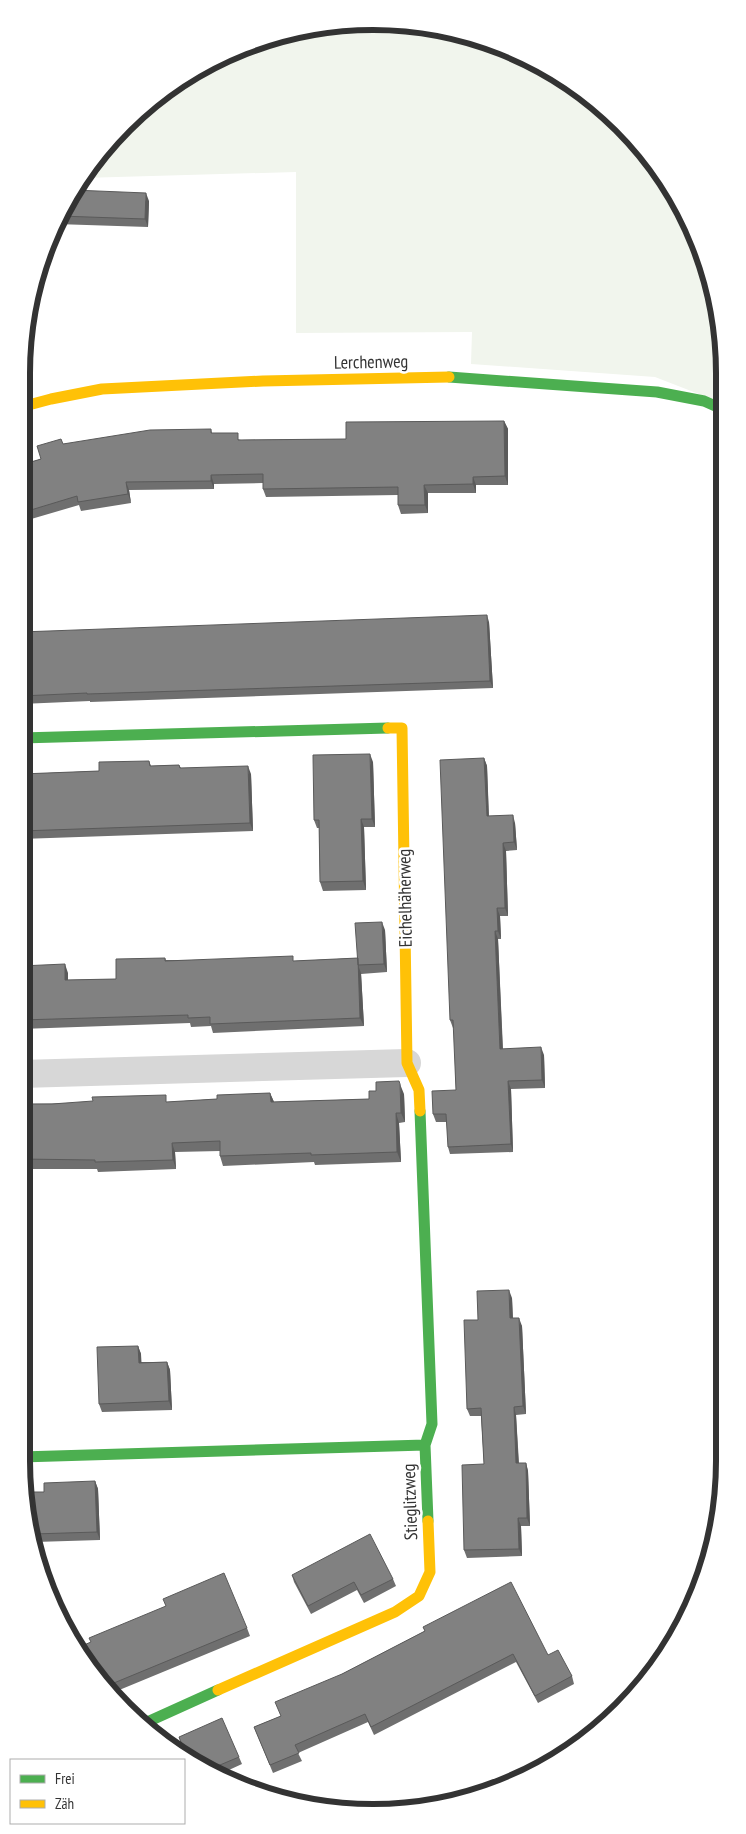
<svg xmlns="http://www.w3.org/2000/svg" width="746" height="1834" font-family="'PT Sans Narrow',sans-serif">
  <rect width="100%" height="100%" fill="#fff"/>
  <path fill="#f1f5ed" d="M 350,22 L 419,24 L 486,40 L 568,80 L 638,141 L 689,218 L 722,327 L 722,403 L 655,377 L 471,364 L 472,332 L 296,333 L 296,172 L 82,178 L 108,141 L 159,94 L 217,58 L 282,33 Z"/>
  <g fill="none" stroke-linecap="round" stroke-linejoin="round">
    <path stroke="#d7d7d7" stroke-width="28" d="M 21,1074 L 407,1063"/>
    <path stroke="#4caf50" stroke-width="11" d="M 449,377 L 657,392 L 704,401 L 722,409
      M 21,738 L 388,728
      M 420,1111 L 432,1424 L 425,1445
      M 21,1457 L 425,1445 L 428,1521
      M 145,1723 L 218,1690"/>
    <path stroke="#ffc107" stroke-width="11" d="M 21,407 L 51,399 L 102,389 L 263,381 L 449,377
      M 388,728 L 402,728 L 407,1063 L 419,1090 L 420,1111
      M 218,1690 L 395,1612 L 419,1596 L 430,1572 L 428,1521"/>
  </g>
  <path fill="#6f6f6f" d="M 68,197 L 149,201 L 148,227 L 56,224 Z
    M 504,421 L 508,429 L 508,485 L 476,485 L 476,493 L 428,493 L 428,513 L 401,514 L 398,505 L 398,495 L 266,497 L 263,489 L 263,483 L 214,484 L 214,489 L 129,490 L 131,503 L 81,511 L 79,505 L 21,522 L 21,465 L 41,459 L 63,444 L 211,429 L 212,433 L 241,440 L 346,439 Z
    M 489,622 L 493,688 L 90,702 L 90,701 L 21,704 L 21,632 Z
    M 484,758 L 487,766 L 489,816 L 515,823 L 517,850 L 506,851 L 508,916 L 500,916 L 501,939 L 498,939 L 503,1049 L 544,1055 L 545,1088 L 511,1089 L 513,1152 L 450,1154 L 448,1147 L 447,1122 L 436,1122 L 433,1114 L 456,1090 L 454,1028 L 453,1028 L 450,1020 Z
    M 149,761 L 151,766 L 179,765 L 181,768 L 251,774 L 253,831 L 21,839 L 21,774 L 99,771 Z
    M 373,762 L 375,827 L 364,827 L 366,890 L 323,891 L 320,882 L 319,828 L 317,828 L 314,820 Z
    M 385,930 L 387,972 L 361,974 L 361,973 L 364,1026 L 213,1033 L 211,1026 L 191,1027 L 190,1023 L 21,1029 L 21,966 L 68,973 L 68,980 L 116,979 L 165,958 L 166,960 L 295,961 L 358,958 Z
    M 270,1093 L 274,1102 L 369,1099 L 404,1094 L 405,1122 L 399,1123 L 401,1162 L 315,1165 L 314,1162 L 223,1166 L 220,1156 L 220,1151 L 175,1152 L 176,1169 L 98,1172 L 97,1169 L 21,1169 L 21,1104 L 168,1102 L 217,1099 Z
    M 512,1298 L 513,1318 L 522,1326 L 526,1414 L 516,1415 L 519,1463 L 526,1463 L 528,1471 L 530,1526 L 521,1526 L 522,1556 L 467,1558 L 464,1550 L 484,1464 L 481,1416 L 470,1416 L 467,1409 L 478,1320 Z
    M 138,1346 L 141,1354 L 141,1362 L 167,1362 L 170,1370 L 172,1410 L 102,1412 L 99,1404 Z
    M 95,1481 L 98,1489 L 100,1540 L 35,1542 L 26,1492 L 44,1492 Z
    M 292,1575 L 393,1579 L 396,1586 L 364,1603 L 357,1590 L 311,1614 L 294,1582 Z
    M 423,1627 L 548,1655 L 572,1676 L 574,1684 L 538,1703 L 516,1662 L 374,1735 L 368,1722 L 298,1753 L 302,1761 L 273,1773 L 254,1727 L 281,1716 L 342,1674 L 425,1631 Z
    M 247,1628 L 250,1636 L 112,1693 L 110,1689 L 107,1690 L 77,1648 Z
    M 179,1737 L 239,1757 L 242,1764 L 218,1775 L 197,1766 L 182,1745 Z"/>
  <path fill="#5a5a5a" d="M 146,193 L 149,201 L 148,227 L 145,219 Z
    M 504,421 L 508,429 L 508,485 L 505,476 Z
    M 211,475 L 214,484 L 214,489 L 211,481 Z
    M 473,477 L 476,485 L 476,493 L 473,484 Z
    M 126,482 L 129,490 L 131,503 L 128,494 Z
    M 424,485 L 428,493 L 428,513 L 425,505 Z
    M 487,615 L 489,622 L 493,688 L 490,681 Z
    M 370,754 L 373,762 L 375,827 L 372,819 Z
    M 484,758 L 487,766 L 489,824 L 487,816 Z
    M 248,766 L 251,774 L 253,831 L 250,823 Z
    M 513,815 L 515,823 L 517,850 L 514,842 Z
    M 361,819 L 364,827 L 366,890 L 363,881 Z
    M 503,843 L 506,851 L 508,916 L 505,908 Z
    M 497,908 L 500,916 L 501,939 L 498,931 Z
    M 382,922 L 385,930 L 387,972 L 384,964 Z
    M 495,931 L 498,939 L 503,1057 L 500,1049 Z
    M 65,964 L 68,973 L 68,989 L 65,980 Z
    M 358,965 L 361,973 L 364,1026 L 360,1018 Z
    M 541,1047 L 544,1055 L 545,1088 L 542,1080 Z
    M 508,1081 L 511,1089 L 513,1152 L 511,1144 Z
    M 400,1084 L 404,1094 L 405,1122 L 401,1113 Z
    M 270,1093 L 274,1102 L 271,1102 Z
    M 396,1113 L 399,1123 L 401,1162 L 397,1152 Z
    M 172,1143 L 175,1152 L 176,1169 L 173,1160 Z
    M 509,1290 L 512,1298 L 513,1326 L 510,1318 Z
    M 519,1318 L 522,1326 L 526,1414 L 523,1406 Z
    M 138,1346 L 141,1354 L 142,1371 L 139,1363 Z
    M 167,1362 L 170,1370 L 172,1410 L 169,1401 Z
    M 514,1407 L 516,1415 L 519,1471 L 516,1463 Z
    M 526,1463 L 528,1471 L 530,1526 L 527,1518 Z
    M 95,1481 L 98,1489 L 100,1540 L 97,1532 Z
    M 518,1518 L 521,1526 L 522,1556 L 519,1549 Z"/>
  <path fill="#818181" stroke="#5a5a5a" d="M 73,190 L 146,193 L 145,219 L 60,216 L 68,197 Z
    M 504,421 L 505,476 L 473,477 L 473,484 L 424,485 L 425,505 L 398,505 L 398,487 L 263,489 L 263,474 L 211,475 L 211,481 L 126,482 L 128,494 L 78,502 L 77,496 L 21,513 L 21,465 L 41,459 L 37,446 L 61,439 L 63,444 L 150,430 L 211,429 L 211,433 L 238,433 L 238,440 L 346,439 L 346,422 Z
    M 487,615 L 490,681 L 87,694 L 87,693 L 21,696 L 21,632 Z
    M 370,754 L 372,819 L 361,819 L 363,881 L 320,882 L 319,820 L 314,820 L 313,755 Z
    M 484,758 L 487,816 L 513,815 L 514,842 L 503,843 L 505,908 L 497,908 L 498,931 L 495,931 L 500,1049 L 541,1047 L 542,1080 L 508,1081 L 511,1144 L 448,1147 L 446,1114 L 433,1114 L 432,1091 L 456,1090 L 453,1020 L 450,1020 L 440,760 Z
    M 149,761 L 150,766 L 179,765 L 180,768 L 248,766 L 250,823 L 21,831 L 21,774 L 99,771 L 99,762 Z
    M 382,922 L 384,964 L 358,965 L 355,923 Z
    M 293,956 L 293,961 L 358,958 L 360,1018 L 210,1024 L 210,1017 L 188,1018 L 188,1015 L 21,1020 L 21,966 L 65,964 L 65,980 L 116,979 L 116,959 L 165,958 L 165,961 Z
    M 399,1081 L 400,1084 L 401,1113 L 396,1113 L 397,1152 L 311,1155 L 311,1153 L 220,1156 L 220,1141 L 172,1143 L 173,1160 L 95,1162 L 95,1160 L 21,1159 L 21,1104 L 52,1104 L 93,1101 L 92,1097 L 166,1095 L 166,1102 L 217,1099 L 217,1095 L 270,1093 L 271,1102 L 369,1099 L 369,1091 L 376,1091 L 376,1082 Z
    M 509,1290 L 510,1318 L 519,1318 L 523,1406 L 514,1407 L 516,1463 L 526,1463 L 527,1518 L 518,1518 L 519,1549 L 464,1550 L 462,1465 L 484,1464 L 481,1408 L 467,1409 L 464,1320 L 478,1320 L 477,1291 Z
    M 138,1346 L 139,1363 L 167,1362 L 169,1401 L 99,1404 L 97,1347 Z
    M 95,1481 L 97,1532 L 33,1534 L 26,1492 L 44,1492 L 44,1483 Z
    M 370,1534 L 393,1579 L 361,1595 L 354,1582 L 308,1606 L 292,1575 Z
    M 224,1573 L 247,1628 L 109,1685 L 107,1681 L 101,1683 L 77,1648 L 91,1642 L 89,1638 L 166,1606 L 163,1599 Z
    M 511,1582 L 548,1655 L 558,1650 L 572,1676 L 535,1696 L 513,1654 L 371,1727 L 365,1714 L 295,1745 L 299,1753 L 270,1765 L 254,1727 L 281,1716 L 275,1702 L 342,1674 L 425,1631 L 423,1627 Z
    M 222,1718 L 239,1757 L 208,1770 L 197,1766 L 175,1748 L 182,1745 L 179,1737 Z"/>
  <g text-anchor="middle" stroke-width="5" stroke-linejoin="round" paint-order="stroke">
    <g font-size="18" fill="#333" stroke="#fff">
      <text transform="translate(371 362) rotate(-1)" y="6">Lerchenweg</text>
      <text transform="translate(405 898) rotate(-91)" y="6">Eichelhäherweg</text>
      <text transform="translate(410 1502) rotate(-92)" y="6">Stieglitzweg</text>
    </g>
  </g>
  <path d="M0 0H746V1834H0ZM373 30H373A343 343 0 0 1 716 373V1461A343 343 0 0 1 373 1804H373A343 343 0 0 1 30 1461V373A343 343 0 0 1 373 30Z" fill="#fff" fill-rule="evenodd"/>
  <path fill="none" stroke="#333" stroke-width="6" d="M373 30H373A343 343 0 0 1 716 373V1461A343 343 0 0 1 373 1804H373A343 343 0 0 1 30 1461V373A343 343 0 0 1 373 30Z"/>
  <rect x="10" y="1759" width="175" height="65" fill="#ffffff" stroke="#adadad"/>
  <rect x="20" y="1775" width="25" height="8" fill="#4caf50" stroke="#adadad"/>
  <text x="55" y="1784" font-size="15" fill="#333333">Frei</text>
  <rect x="20" y="1800" width="25" height="8" fill="#ffc107" stroke="#adadad"/>
  <text x="55" y="1809" font-size="15" fill="#333333">Zäh</text>
</svg>
